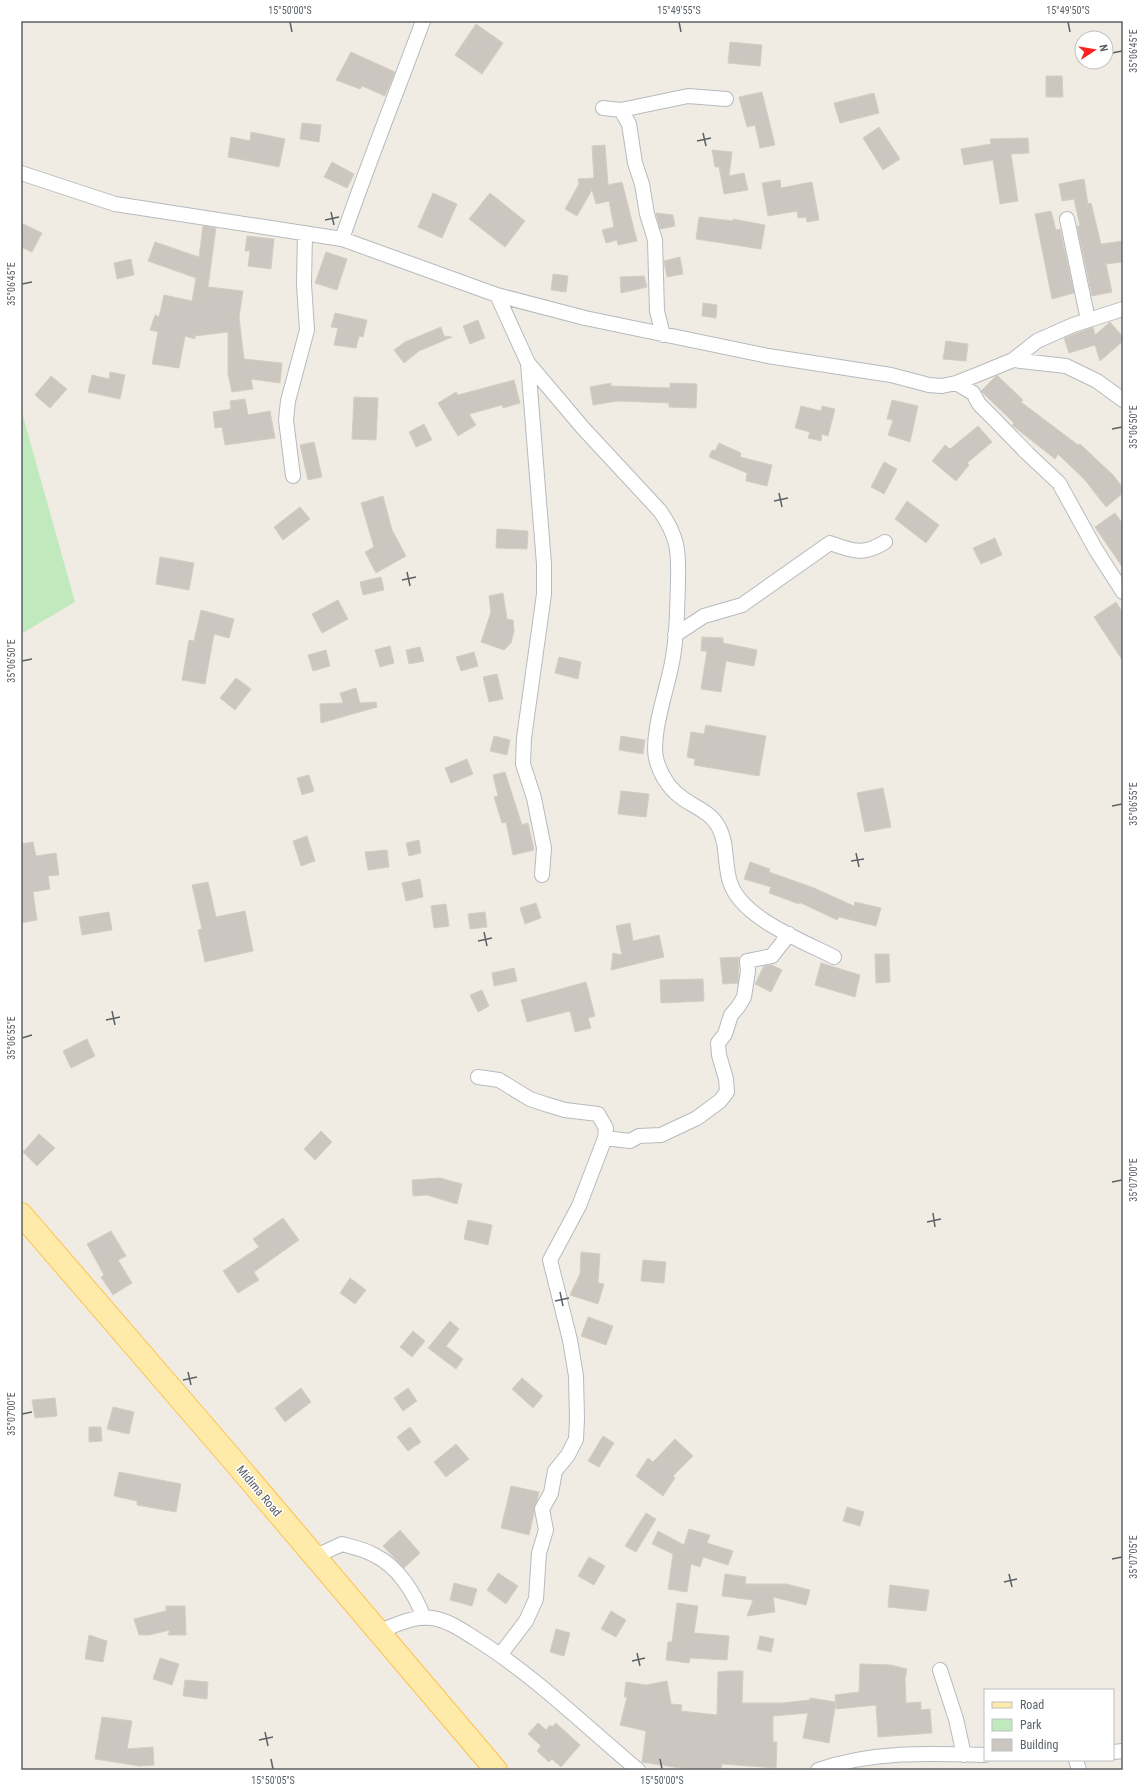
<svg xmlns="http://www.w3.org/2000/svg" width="1144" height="1791" font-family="'Roboto Condensed',sans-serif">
  <rect width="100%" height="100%" fill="#f0ece3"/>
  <path fill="#c0eabd" d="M 21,409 L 75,602 L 21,634 Z"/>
  <path fill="#cbc7c0" stroke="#d5cdc1" d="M 476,24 L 503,43 L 482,74 L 455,55 Z
    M 730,42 L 762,45 L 760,66 L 728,63 Z
    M 351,52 L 395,72 L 385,96 L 362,86 L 360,89 L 336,80 Z
    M 1046,76 L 1062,76 L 1063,97 L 1046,97 Z
    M 762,92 L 775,145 L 760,148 L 755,125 L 747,127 L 739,97 Z
    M 874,93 L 879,113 L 840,123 L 834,103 Z
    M 302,123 L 321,125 L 319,142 L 300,139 Z
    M 879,127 L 900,159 L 883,170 L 863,138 Z
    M 251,132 L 285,139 L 279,167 L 228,157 L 231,137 L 250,141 Z
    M 1028,138 L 1029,153 L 1011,154 L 1018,201 L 1000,204 L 993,160 L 964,165 L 961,149 L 991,144 L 990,139 Z
    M 605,145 L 608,185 L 622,182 L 637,241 L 618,245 L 617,240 L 606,243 L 602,230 L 614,227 L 609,201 L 596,204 L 592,190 L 577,216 L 565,209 L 579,184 L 578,179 L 594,178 L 592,146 Z
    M 712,150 L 732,152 L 729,176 L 744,173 L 748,190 L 724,194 L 719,167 L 715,167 Z
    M 332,162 L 354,174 L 347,188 L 324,177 Z
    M 1084,179 L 1088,204 L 1091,203 L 1101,244 L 1123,241 L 1123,262 L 1106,264 L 1112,292 L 1092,296 L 1077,226 L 1080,226 L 1074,199 L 1062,201 L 1059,184 Z
    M 780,180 L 781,188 L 812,182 L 819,220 L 807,222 L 806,217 L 798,218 L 797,211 L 768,216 L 762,183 Z
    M 433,193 L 457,204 L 442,238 L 418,227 Z
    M 490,193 L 525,221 L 505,247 L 469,219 Z
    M 1051,211 L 1056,230 L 1060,229 L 1074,293 L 1052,299 L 1035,214 Z
    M 656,213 L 673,215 L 675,226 L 660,229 Z
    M 699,217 L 733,221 L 733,219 L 765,225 L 761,249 L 696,239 Z
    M 21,223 L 42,233 L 32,252 L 21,247 Z
    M 203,226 L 216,228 L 208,287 L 243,291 L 239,317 L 244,359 L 282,363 L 280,383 L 251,379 L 253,389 L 232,392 L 228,374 L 228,332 L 195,336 L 195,339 L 185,336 L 179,368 L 152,364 L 158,332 L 150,330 L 155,315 L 159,317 L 164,295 L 192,301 L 196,278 L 148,261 L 155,242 L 199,257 Z
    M 247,236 L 274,239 L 271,269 L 248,266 L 250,251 L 245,251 Z
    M 326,252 L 347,259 L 337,290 L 315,283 Z
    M 680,257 L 683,274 L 667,277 L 664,261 Z
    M 131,259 L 134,275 L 117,279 L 114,263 Z
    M 553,274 L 568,276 L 566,292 L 551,290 Z
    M 644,276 L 647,287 L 621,293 L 620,277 Z
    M 703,303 L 717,305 L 716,318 L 702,316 Z
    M 335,313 L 367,320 L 363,337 L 359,336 L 356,348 L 334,345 L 338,328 L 331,327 Z
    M 478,320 L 485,338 L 470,344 L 463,326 Z
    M 1110,322 L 1123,337 L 1123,341 L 1100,361 L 1095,345 L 1069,353 L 1064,338 L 1093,327 L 1095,335 Z
    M 441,327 L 444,336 L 452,337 L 419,351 L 404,363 L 394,350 L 405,342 Z
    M 946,341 L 968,344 L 966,361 L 943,359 Z
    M 110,372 L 125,375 L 120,399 L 88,392 L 92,375 L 109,379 Z
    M 51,376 L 67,389 L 50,408 L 35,395 Z
    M 996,376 L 998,376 L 1023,400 L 1021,402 L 1078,445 L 1080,444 L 1113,475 L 1123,488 L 1123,493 L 1106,507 L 1085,480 L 1058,454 L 1055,459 L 1012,425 L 1014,423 L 981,391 Z
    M 514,380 L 520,403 L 503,408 L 502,405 L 469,414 L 476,425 L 458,436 L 438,403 L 456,392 L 458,395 Z
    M 611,383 L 611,386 L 670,388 L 670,383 L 697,384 L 696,408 L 669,407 L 669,403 L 617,401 L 593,405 L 590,387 Z
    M 354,397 L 378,398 L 376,440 L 352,439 Z
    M 245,399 L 248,415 L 270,411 L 275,438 L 225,445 L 222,427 L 215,428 L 213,412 L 231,409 L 230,401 Z
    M 892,400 L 918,406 L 910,442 L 888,435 L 893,420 L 887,419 Z
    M 801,406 L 821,411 L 822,406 L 835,409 L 828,436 L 822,434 L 821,441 L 808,438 L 810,432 L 795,428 Z
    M 424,424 L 432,440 L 416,447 L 409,432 Z
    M 978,426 L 992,442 L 967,463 L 969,465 L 956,481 L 932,461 L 945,445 L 950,449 Z
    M 314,442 L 322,477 L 308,480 L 300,445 Z
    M 719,443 L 741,453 L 740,457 L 772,465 L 767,486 L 746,481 L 747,473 L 709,457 L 712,450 L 715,451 Z
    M 884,462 L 897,469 L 884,494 L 871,487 Z
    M 383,496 L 392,530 L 406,556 L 376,573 L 365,552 L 374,547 L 361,503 Z
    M 907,501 L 939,525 L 926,543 L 895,519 Z
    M 300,507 L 310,519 L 283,540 L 274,527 Z
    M 1115,513 L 1123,524 L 1123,568 L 1095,527 Z
    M 497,529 L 528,531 L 527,549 L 496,548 Z
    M 995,538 L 1002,555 L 981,564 L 973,548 Z
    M 160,557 L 194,563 L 189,590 L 156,584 Z
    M 381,577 L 384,590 L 363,595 L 360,582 Z
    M 503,593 L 507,619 L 513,620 L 514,631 L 511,643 L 504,650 L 481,642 L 491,612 L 489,596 Z
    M 338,600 L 348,619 L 322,633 L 312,614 Z
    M 1116,602 L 1123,613 L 1123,661 L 1094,617 Z
    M 201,610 L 234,619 L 229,638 L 214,634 L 205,684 L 182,680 L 189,640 L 194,641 Z
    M 702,637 L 723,638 L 723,643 L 757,650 L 754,666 L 726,661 L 721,692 L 701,689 L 707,651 L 701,651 Z
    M 390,646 L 394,663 L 380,667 L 375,650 Z
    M 420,647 L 424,661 L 409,664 L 406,650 Z
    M 326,650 L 330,666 L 313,671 L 308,655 Z
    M 474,652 L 478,666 L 461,671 L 456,657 Z
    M 559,657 L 581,662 L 578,679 L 555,673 Z
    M 497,674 L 503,699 L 489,702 L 483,677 Z
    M 236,678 L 251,689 L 235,710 L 220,698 Z
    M 356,688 L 360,703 L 376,702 L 377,707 L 321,723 L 320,704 L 343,703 L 340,693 Z
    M 706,725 L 766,736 L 759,776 L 694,765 L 695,759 L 687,757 L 691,732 L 704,734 Z
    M 494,736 L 510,740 L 507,755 L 490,751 Z
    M 621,736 L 645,740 L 643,754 L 619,750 Z
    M 467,759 L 473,774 L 451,783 L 445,768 Z
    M 505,772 L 522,825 L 528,823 L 534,850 L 513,855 L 506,822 L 502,823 L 494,797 L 498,796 L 493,775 Z
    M 309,775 L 314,791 L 302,795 L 297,778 Z
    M 883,788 L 891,827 L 865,832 L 857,793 Z
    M 621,791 L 649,794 L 646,817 L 618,814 Z
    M 307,836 L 315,861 L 301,866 L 293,841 Z
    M 419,840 L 421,853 L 409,856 L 406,843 Z
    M 33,842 L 36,856 L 56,853 L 59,875 L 48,876 L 50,889 L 33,892 L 37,920 L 21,923 L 21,844 Z
    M 387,850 L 389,867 L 368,870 L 365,852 Z
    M 750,862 L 770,869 L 769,872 L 814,888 L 854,906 L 855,902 L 881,908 L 876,926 L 839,917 L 837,920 L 799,902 L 799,904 L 769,893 L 771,887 L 744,879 Z
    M 420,879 L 423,897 L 406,901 L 402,883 Z
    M 208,882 L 216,917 L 245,911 L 253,951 L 205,962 L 198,930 L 202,929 L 192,885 Z
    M 536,903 L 541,918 L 525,924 L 520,908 Z
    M 446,904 L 449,926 L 434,928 L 431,906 Z
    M 109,912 L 112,930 L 82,935 L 79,917 Z
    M 485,912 L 487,927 L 470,929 L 468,914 Z
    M 630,923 L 633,941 L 659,935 L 664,957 L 611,970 L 613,953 L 622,955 L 616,926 Z
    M 875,954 L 889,954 L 890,982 L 876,983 Z
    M 739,957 L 738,983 L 723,984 L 720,958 Z
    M 821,963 L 860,975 L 855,997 L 815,985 Z
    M 772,965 L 782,970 L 771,992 L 755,984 L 764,966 Z
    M 514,968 L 517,981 L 494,986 L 492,973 Z
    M 703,979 L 704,1001 L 661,1003 L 660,980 Z
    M 586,982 L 595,1016 L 588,1018 L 591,1028 L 575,1032 L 570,1011 L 527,1022 L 521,1000 Z
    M 482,990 L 489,1006 L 478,1012 L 470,995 Z
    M 87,1039 L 95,1056 L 71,1068 L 63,1051 Z
    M 321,1131 L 332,1142 L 315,1160 L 304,1149 Z
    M 39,1134 L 55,1148 L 37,1166 L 23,1152 Z
    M 440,1178 L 462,1184 L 457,1204 L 427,1195 L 413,1196 L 412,1180 Z
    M 283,1218 L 299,1240 L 254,1272 L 259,1280 L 238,1293 L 223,1271 L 259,1247 L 253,1239 Z
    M 468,1220 L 492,1225 L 488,1245 L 464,1239 Z
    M 111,1231 L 126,1256 L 118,1260 L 132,1283 L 113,1295 L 101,1277 L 104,1275 L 87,1244 Z
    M 581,1252 L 600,1254 L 598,1283 L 604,1284 L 598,1304 L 570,1295 L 580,1274 Z
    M 643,1260 L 666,1262 L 664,1283 L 641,1281 Z
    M 350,1278 L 366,1290 L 355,1304 L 340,1293 Z
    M 588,1317 L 613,1326 L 606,1345 L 581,1336 Z
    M 450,1321 L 459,1329 L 446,1346 L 463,1359 L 456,1369 L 428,1348 Z
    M 413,1331 L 425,1341 L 412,1357 L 400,1347 Z
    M 522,1378 L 543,1396 L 533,1408 L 512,1389 Z
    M 301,1388 L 311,1402 L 285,1422 L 275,1408 Z
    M 408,1388 L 417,1401 L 403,1411 L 394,1398 Z
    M 55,1398 L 57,1416 L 35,1418 L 32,1400 Z
    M 113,1407 L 134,1412 L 129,1434 L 107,1429 Z
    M 89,1427 L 101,1427 L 102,1441 L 89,1442 Z
    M 410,1427 L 421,1442 L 408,1451 L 397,1437 Z
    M 603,1436 L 614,1443 L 599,1467 L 588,1461 Z
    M 675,1439 L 693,1456 L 673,1476 L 675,1478 L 663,1496 L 636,1476 L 648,1458 L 653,1462 Z
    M 456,1444 L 469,1459 L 446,1477 L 434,1462 Z
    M 119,1472 L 181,1484 L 176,1512 L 137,1505 L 137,1501 L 114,1496 Z
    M 511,1486 L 539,1492 L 529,1535 L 501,1528 Z
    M 847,1507 L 864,1512 L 860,1526 L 843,1521 Z
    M 646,1513 L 656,1519 L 636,1552 L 625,1546 Z
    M 689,1529 L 710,1535 L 707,1543 L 733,1551 L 728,1565 L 703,1557 L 700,1567 L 691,1564 L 687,1592 L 668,1589 L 673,1554 L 652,1544 L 658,1531 L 684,1545 Z
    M 400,1530 L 420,1553 L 404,1568 L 383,1546 Z
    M 589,1557 L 605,1566 L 594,1585 L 578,1576 Z
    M 498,1573 L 518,1586 L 506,1604 L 487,1590 Z
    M 725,1574 L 746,1577 L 745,1584 L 786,1584 L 810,1590 L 806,1605 L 773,1597 L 775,1612 L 747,1616 L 753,1600 L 722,1596 Z
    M 454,1583 L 477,1589 L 472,1606 L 450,1600 Z
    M 890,1585 L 929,1590 L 926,1611 L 888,1607 Z
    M 677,1603 L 698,1606 L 694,1633 L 729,1636 L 727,1660 L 690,1658 L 689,1663 L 666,1660 L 668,1642 L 672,1642 Z
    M 166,1606 L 185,1606 L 186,1635 L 168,1635 L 170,1630 L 149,1635 L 139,1635 L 134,1619 L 166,1611 Z
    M 611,1611 L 626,1620 L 616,1637 L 601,1629 Z
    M 556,1629 L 570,1633 L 564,1656 L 550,1652 Z
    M 89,1635 L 107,1641 L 103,1662 L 85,1659 Z
    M 760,1636 L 774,1639 L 771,1652 L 757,1649 Z
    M 160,1658 L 179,1664 L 172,1685 L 153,1679 Z
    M 860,1664 L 891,1665 L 907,1669 L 905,1679 L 906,1703 L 921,1702 L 921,1710 L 930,1709 L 932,1733 L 878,1737 L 876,1705 L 836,1709 L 835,1695 L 859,1692 Z
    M 727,1671 L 743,1671 L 742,1703 L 782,1703 L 810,1700 L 810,1698 L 836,1702 L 829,1743 L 803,1738 L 808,1713 L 773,1716 L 773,1742 L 777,1742 L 776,1768 L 722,1764 L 721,1770 L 693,1770 L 642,1762 L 646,1731 L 620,1725 L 627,1697 L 624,1697 L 626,1682 L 646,1685 L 667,1681 L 671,1704 L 682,1705 L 681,1711 L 717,1715 L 718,1672 Z
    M 185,1680 L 208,1682 L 207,1699 L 183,1696 Z
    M 102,1717 L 132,1721 L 127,1749 L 153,1747 L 154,1765 L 140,1766 L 95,1759 Z
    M 538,1723 L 546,1730 L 550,1725 L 552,1727 L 556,1723 L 580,1745 L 561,1767 L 552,1759 L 549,1762 L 537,1751 L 541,1746 L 528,1734 Z"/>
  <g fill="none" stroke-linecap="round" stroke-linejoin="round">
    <g stroke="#b6babf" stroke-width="16">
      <path id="minor" d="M 603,108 L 621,110 L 629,124 L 635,163 L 642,184 L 647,214 L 655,240 L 657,311 L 663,335
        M 621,110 L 688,96 L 726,99
        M 21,173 L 115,204 L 342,239 L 497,295 L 585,318 L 768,356 L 891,375 L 929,385 L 942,386 L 956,383 L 979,374 L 1013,360 L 1037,341 L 1073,325 L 1123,309
        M 1067,219 L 1088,320
        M 342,239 C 367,166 396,94 423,21
        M 497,295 L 528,363 L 583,428 L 660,511 C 667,521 673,532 676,544 C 679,556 678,570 678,583 C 677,614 677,646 669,676 C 664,698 650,741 657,762 C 662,778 671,791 685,800 C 697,808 711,813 718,826 C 728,843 724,864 730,882 C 741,918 803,941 834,957
        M 1013,360 L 1066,366 L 1097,381 L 1123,400
        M 528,363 L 544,564 L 544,594 L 524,738 L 523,764 L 534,798 L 544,848 L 542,875
        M 956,383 L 973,393 L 979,404 L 994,419 L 1027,453 L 1059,483 L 1096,550 L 1123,592
        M 293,476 L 286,420 L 288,401 L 307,330 L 304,284 L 305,233
        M 675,635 L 704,616 L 742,605 L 830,543 C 853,551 863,556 885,542
        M 478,1077 L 499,1080 L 530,1099 L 545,1104 L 565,1110 L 598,1114 L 606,1128 L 605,1138 L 579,1206 L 550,1260 L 570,1340 L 576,1376 L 577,1419 L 576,1439 L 568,1455 L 555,1471 L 551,1493 L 542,1509 L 546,1530 L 539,1553 L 536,1599 L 526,1621 L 501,1654
        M 605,1138 L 630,1141 L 639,1136 L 661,1135 L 697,1118 L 720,1101 L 727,1092 L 726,1079 L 719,1055 L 718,1043 L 725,1034 L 731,1015 L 738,1007 L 744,997 L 748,971 L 747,961 L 772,956 L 789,934
        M 314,1557 L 342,1544 C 353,1547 364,1549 374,1555 C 398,1566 415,1594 424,1618
        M 377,1632 C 394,1626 414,1615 432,1618 C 448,1620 463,1631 476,1639 C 535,1676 584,1725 638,1770
        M 940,1670 L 956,1719 L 964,1755
        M 1113,1752 L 1123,1751
        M 1076,1760 L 1079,1770
        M 818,1770 C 872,1751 928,1753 985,1755"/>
    </g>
    <g stroke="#ffc14d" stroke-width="24">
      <path id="primary" d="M 21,1214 L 232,1459 L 496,1770"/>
    </g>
    <use href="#minor" stroke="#fff" stroke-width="14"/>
    <use href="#primary" stroke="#ffeba9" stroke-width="22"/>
  </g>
  <path fill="none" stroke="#5b6166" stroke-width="1.5" d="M 290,22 L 292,32M 679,22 L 681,32M 1068,22 L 1070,32M 1112,53 L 1122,51M 703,133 L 706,146M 697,141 L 711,138M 331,212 L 334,225M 325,220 L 339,217M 22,284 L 32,282M 1112,429 L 1122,427M 779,493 L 782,507M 774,501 L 788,498M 407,572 L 410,586M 402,580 L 416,577M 22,661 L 32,659M 1112,806 L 1122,804M 856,853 L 859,867M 851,861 L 864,859M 484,932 L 487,946M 478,941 L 492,938M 112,1011 L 115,1025M 106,1020 L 120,1017M 22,1038 L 32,1035M 1112,1182 L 1122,1180M 933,1213 L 935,1227M 927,1222 L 941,1219M 560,1292 L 563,1306M 555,1301 L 569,1298M 188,1372 L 191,1385M 183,1380 L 197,1377M 22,1414 L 32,1412M 1112,1559 L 1122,1557M 1009,1574 L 1012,1587M 1004,1582 L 1017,1579M 637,1653 L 640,1666M 632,1661 L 645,1658M 265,1732 L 268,1746M 259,1740 L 273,1737M 271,1759 L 273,1769M 660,1759 L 662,1769"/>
  <g text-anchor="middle" stroke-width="3" stroke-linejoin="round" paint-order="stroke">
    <g font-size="12" fill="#5b6166" stroke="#fff">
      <text transform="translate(259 1491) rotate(50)" y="4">Midima Road</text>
    </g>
  </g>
  <rect width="1144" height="1791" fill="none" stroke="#ffffff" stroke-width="44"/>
  <rect x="984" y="1689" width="130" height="72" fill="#ffffff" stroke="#bdc0c2"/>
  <rect x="992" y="1702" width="20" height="6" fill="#ffeba9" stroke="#bdc0c2"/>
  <text x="1020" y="1709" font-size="12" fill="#5b6166">Road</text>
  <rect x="992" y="1719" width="20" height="12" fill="#c0eabd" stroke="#bdc0c2"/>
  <text x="1020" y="1729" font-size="12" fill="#5b6166">Park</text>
  <rect x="992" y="1739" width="20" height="12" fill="#cbc7c0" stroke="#bdc0c2"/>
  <text x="1020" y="1749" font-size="12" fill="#5b6166">Building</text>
  <g transform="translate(1094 50) rotate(78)"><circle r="19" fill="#ffffff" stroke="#bdc0c2"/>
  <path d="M0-3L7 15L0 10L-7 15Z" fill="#fa221f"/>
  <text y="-6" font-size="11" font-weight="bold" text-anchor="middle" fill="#5b6166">N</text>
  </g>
  <rect x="22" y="22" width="1100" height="1747" fill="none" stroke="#5b6166" stroke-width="1.5"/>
  <g font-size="10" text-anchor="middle" fill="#5b6166">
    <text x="290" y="14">15°50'00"S</text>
    <text x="679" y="14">15°49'55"S</text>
    <text x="1068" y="14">15°49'50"S</text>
    <text transform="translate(1133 51) rotate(-90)" y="4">35°06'45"E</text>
    <text transform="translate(11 284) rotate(-90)" y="4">35°06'45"E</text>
    <text transform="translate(1133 427) rotate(-90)" y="4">35°06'50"E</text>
    <text transform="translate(11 661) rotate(-90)" y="4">35°06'50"E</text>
    <text transform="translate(1133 804) rotate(-90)" y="4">35°06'55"E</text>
    <text transform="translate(11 1038) rotate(-90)" y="4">35°06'55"E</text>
    <text transform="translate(1133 1180) rotate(-90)" y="4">35°07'00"E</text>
    <text transform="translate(11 1414) rotate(-90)" y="4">35°07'00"E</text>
    <text transform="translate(1133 1557) rotate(-90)" y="4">35°07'05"E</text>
    <text x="273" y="1784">15°50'05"S</text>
    <text x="662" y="1784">15°50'00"S</text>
  </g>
</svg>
